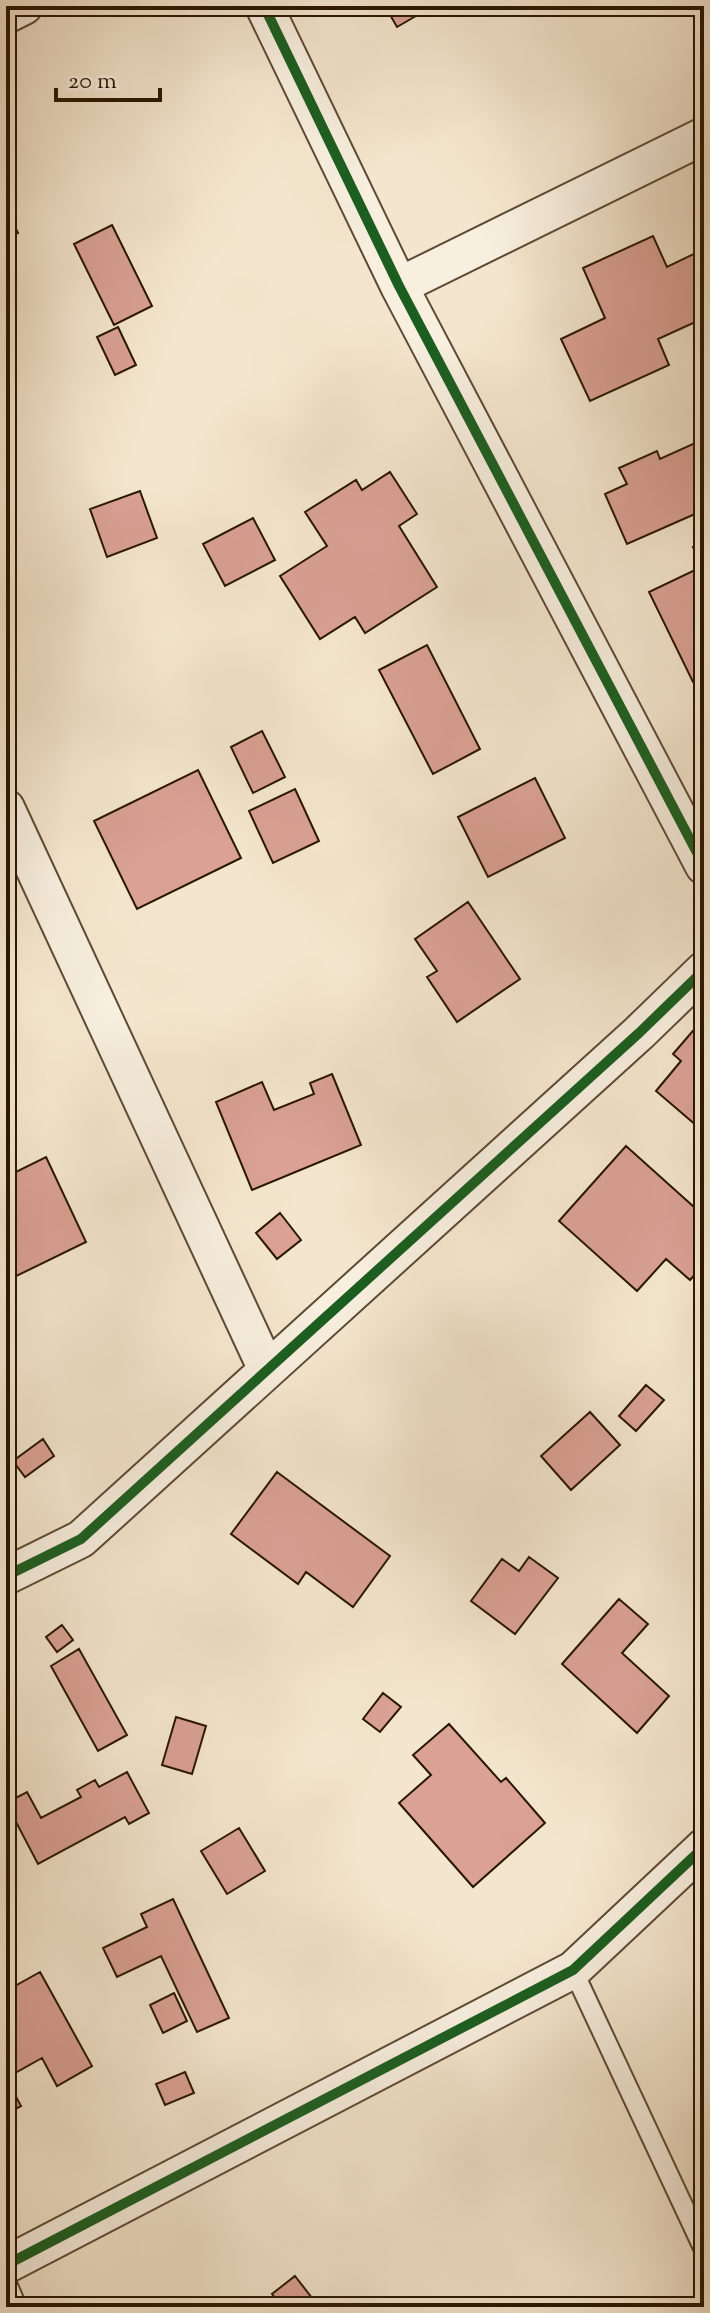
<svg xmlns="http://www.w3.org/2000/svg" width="710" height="2313" font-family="'Sorts Mill Goudy',serif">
  <rect width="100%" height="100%" fill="#f4e6ce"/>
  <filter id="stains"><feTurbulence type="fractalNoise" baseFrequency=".0025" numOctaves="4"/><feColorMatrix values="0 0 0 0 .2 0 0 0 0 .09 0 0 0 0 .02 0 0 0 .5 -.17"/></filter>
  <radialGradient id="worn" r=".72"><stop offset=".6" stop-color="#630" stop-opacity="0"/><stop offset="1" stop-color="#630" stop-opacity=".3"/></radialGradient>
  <path fill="#daa194" stroke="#291600" stroke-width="2" d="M 385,6 L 433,6 L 397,27 Z
    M 6,208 L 18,233 L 6,238 Z
    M 112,225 L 152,306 L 114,325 L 74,244 Z
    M 653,236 L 667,267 L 704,249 L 704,318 L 658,339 L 669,365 L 590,401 L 561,339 L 605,318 L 583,268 Z
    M 118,327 L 136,365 L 115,375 L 97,337 Z
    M 704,439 L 704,510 L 627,544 L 605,494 L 627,484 L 619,468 L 657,451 L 660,459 Z
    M 390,472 L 417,514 L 399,526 L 437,587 L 365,633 L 355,617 L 320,639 L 280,576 L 327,546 L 305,512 L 356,480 L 362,490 Z
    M 140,491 L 157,538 L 107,557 L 90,509 Z
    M 253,518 L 275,560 L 225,586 L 203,544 Z
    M 704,542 L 704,573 L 693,547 Z
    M 697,569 L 704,582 L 704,677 L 693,682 L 649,592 Z
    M 427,645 L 480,749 L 433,774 L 379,670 Z
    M 262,731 L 285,777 L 253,793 L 231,747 Z
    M 198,770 L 241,858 L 137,909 L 94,821 Z
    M 535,778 L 565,838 L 488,877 L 458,817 Z
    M 295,789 L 319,841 L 273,863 L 249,811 Z
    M 468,902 L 520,979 L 457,1022 L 427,977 L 437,971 L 415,939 Z
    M 704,1018 L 704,1132 L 656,1091 L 681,1061 L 673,1054 Z
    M 332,1074 L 361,1145 L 252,1190 L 216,1102 L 262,1082 L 274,1110 L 314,1094 L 310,1083 Z
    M 626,1146 L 704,1216 L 704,1264 L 690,1280 L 666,1259 L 637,1291 L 559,1221 Z
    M 46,1157 L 86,1242 L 6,1281 L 6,1162 L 12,1174 Z
    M 280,1213 L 301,1240 L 277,1259 L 256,1233 Z
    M 646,1385 L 664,1400 L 636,1431 L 619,1416 Z
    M 590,1412 L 620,1445 L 571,1490 L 541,1456 Z
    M 43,1439 L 54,1456 L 25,1477 L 13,1461 Z
    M 277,1472 L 390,1556 L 353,1607 L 306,1572 L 298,1584 L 231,1534 Z
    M 529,1557 L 558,1578 L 515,1634 L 471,1601 L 502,1559 L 519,1571 Z
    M 619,1599 L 648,1624 L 622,1653 L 669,1696 L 637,1733 L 562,1664 Z
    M 62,1625 L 73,1640 L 57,1652 L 46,1637 Z
    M 79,1649 L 127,1735 L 98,1751 L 51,1666 Z
    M 383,1693 L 401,1707 L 380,1732 L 363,1719 Z
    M 176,1717 L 206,1726 L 192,1774 L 162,1765 Z
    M 449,1724 L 501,1782 L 506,1778 L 545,1823 L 473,1887 L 399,1803 L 431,1775 L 413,1755 Z
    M 127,1772 L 149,1813 L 129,1824 L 125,1817 L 38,1864 L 6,1803 L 27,1792 L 41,1818 L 81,1797 L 77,1790 L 95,1780 L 99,1787 Z
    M 239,1828 L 265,1871 L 227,1894 L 201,1851 Z
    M 173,1899 L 229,2018 L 197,2032 L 161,1956 L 117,1977 L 103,1948 L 147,1927 L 141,1914 Z
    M 40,1972 L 92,2066 L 57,2086 L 42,2058 L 6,2078 L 6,1991 Z
    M 174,1993 L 187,2021 L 163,2033 L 150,2005 Z
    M 185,2072 L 194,2093 L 165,2105 L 156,2084 Z
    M 6,2078 L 21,2106 L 6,2114 Z
    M 295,2276 L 319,2307 L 282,2307 L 272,2294 Z"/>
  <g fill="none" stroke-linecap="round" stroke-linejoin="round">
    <g stroke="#5c4a34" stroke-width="22">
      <path id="lane" d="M 573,1970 L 704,2250
        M 6,2281 L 17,2307"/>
    </g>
    <g stroke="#5c4a34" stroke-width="40">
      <path id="street" d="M 264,6 L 399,286 L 704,866
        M 6,15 L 24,6
        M 399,286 L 704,136
        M 6,808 L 267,1370
        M 6,1576 L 81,1539 L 639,1033 L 704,970
        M 6,2265 L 573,1970 L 704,1847"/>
    </g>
    <use href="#lane" stroke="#f8efdf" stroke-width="18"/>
    <use href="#street" stroke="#f8efdf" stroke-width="36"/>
    <g stroke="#f8efdf" stroke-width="15">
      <path id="cycleway" d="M 264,6 L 399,286 L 704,866
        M 6,1576 L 81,1539 L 639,1033 L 704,970
        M 6,2265 L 573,1970 L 704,1847"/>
    </g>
    <use href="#cycleway" stroke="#1b5e20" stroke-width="10"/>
  </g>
  <rect width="710" height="2313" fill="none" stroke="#f4e6ce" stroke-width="32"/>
  <rect x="8" y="8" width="694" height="2297" fill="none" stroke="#291600" stroke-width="4"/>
  <rect x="16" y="16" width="678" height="2281" fill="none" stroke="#291600" stroke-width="2"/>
  <path d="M56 88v12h104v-12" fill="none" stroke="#291600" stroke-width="4"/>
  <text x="68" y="88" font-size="24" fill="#291600" stroke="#f8efdf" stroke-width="6" paint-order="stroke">20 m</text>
  <rect width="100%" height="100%" filter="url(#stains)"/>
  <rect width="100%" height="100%" fill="url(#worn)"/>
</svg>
